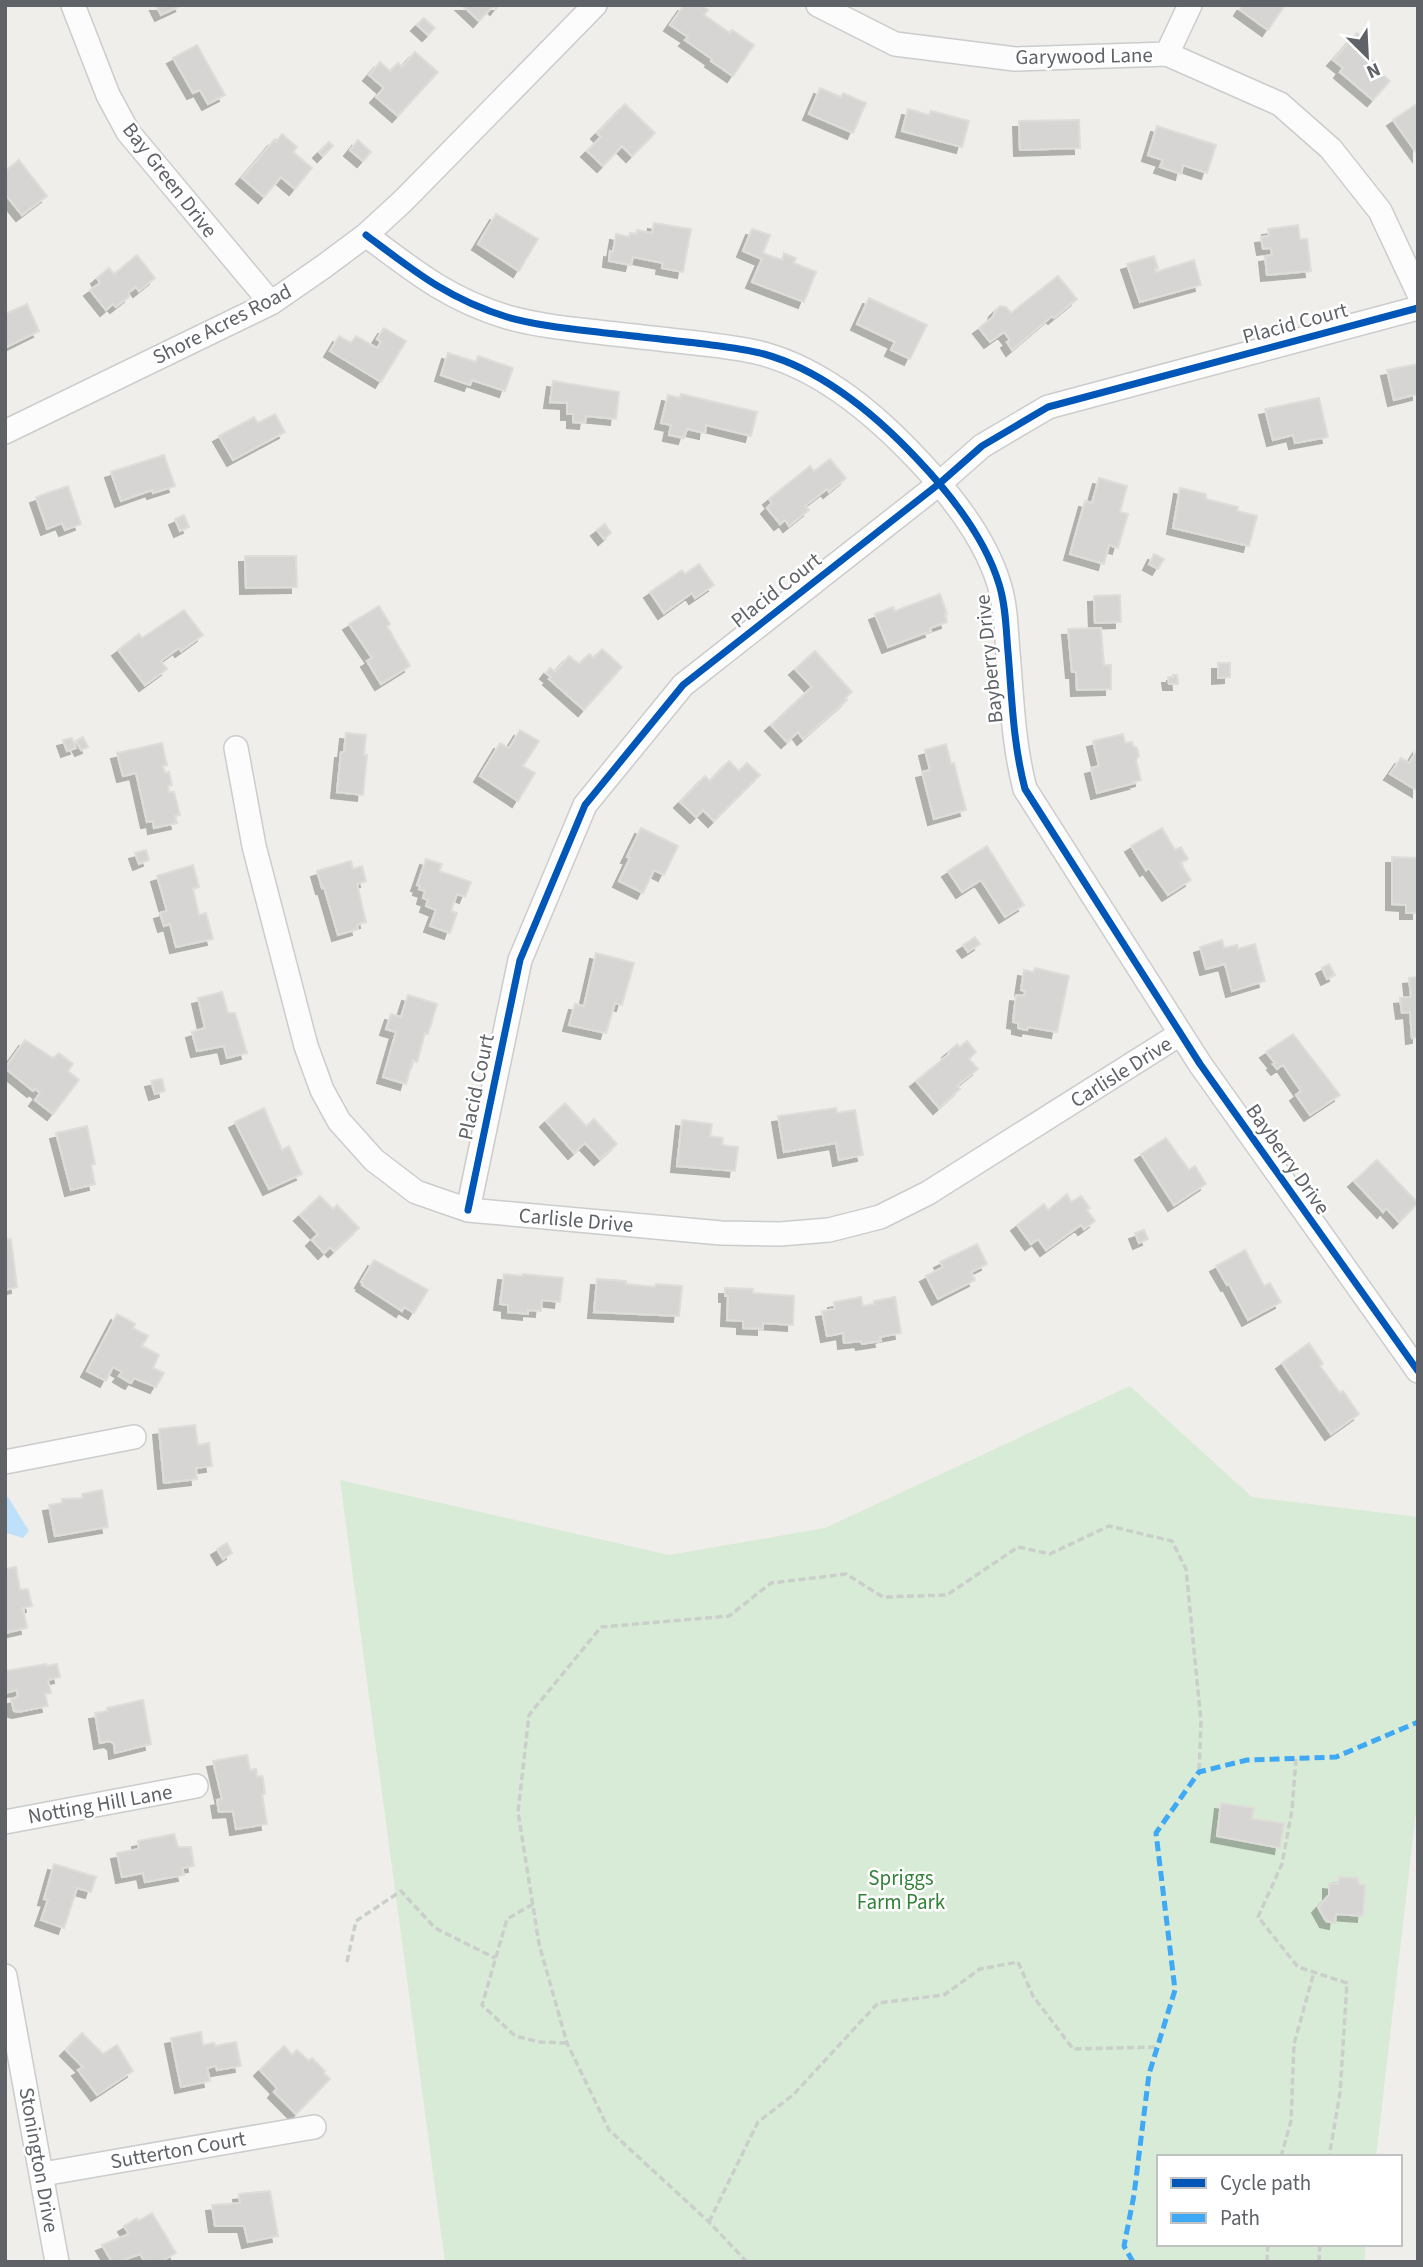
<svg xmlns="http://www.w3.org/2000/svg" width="1423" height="2267" font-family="'Source Sans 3',sans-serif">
  <defs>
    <filter id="shadow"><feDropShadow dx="-6" dy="6" stdDeviation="0" flood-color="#0004"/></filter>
  </defs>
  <rect width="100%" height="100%" fill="#efeeea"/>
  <path fill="#d8ebd6" d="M 1130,1386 L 1252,1497 L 1418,1517 L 1418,1794 L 1376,2157 L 1159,2157 L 1159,2244 L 1366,2244 L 1364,2262 L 445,2262 L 340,1480 L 669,1555 L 825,1528 Z"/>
  <path fill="#bfe0f9" d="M 8,1497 L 29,1531 L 23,1538 L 7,1533 L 5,1499 Z"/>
  <path fill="#d6d5d3" stroke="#deddd9" stroke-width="2" filter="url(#shadow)" d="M 156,5 L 182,5 L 161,15 Z
    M 462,5 L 499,5 L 496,9 L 493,6 L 479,21 Z
    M 684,5 L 701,5 L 708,10 L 704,15 L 730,33 L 732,30 L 754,45 L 733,76 L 711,61 L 712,59 L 685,40 L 688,37 L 670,25 Z
    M 1243,5 L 1285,5 L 1268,30 L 1240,10 Z
    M 424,18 L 435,28 L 428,35 L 417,25 Z
    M 1357,33 L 1369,44 L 1363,52 L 1378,65 L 1375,68 L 1390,81 L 1373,100 L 1340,72 L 1343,68 L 1333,60 Z
    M 197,45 L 225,95 L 208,104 L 200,90 L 193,93 L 173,58 Z
    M 415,52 L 438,72 L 398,116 L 376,97 L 384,88 L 369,75 L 380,62 L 390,71 L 398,63 L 402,67 Z
    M 820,88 L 841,97 L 843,93 L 866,103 L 853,133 L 809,114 Z
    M 625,104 L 655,133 L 632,156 L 622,146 L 603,166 L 587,151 L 601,137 L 597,133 Z
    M 1415,105 L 1418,109 L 1418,155 L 1393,120 Z
    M 908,109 L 929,115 L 931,111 L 969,121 L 962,147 L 902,131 Z
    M 1079,120 L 1080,148 L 1020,150 L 1019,121 Z
    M 1157,126 L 1216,145 L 1207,173 L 1183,165 L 1181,174 L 1160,167 L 1163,160 L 1148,155 Z
    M 282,134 L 297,147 L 293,152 L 312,168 L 295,189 L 281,177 L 264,197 L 242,178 L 274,140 L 276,142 Z
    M 358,140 L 371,152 L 363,161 L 350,150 Z
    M 329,142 L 333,146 L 323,156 L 319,152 Z
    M 19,160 L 47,196 L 22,215 L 5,194 L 5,171 Z
    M 496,214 L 538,239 L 519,271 L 478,244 Z
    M 654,223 L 691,229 L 683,272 L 662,268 L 663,263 L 633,257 L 631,265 L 609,261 L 610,251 L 613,252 L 616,234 L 629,237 L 630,233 L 636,234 L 637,230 L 652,233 Z
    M 1298,225 L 1300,239 L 1307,239 L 1311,271 L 1267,275 L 1265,256 L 1272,255 L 1271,248 L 1263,249 L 1261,237 L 1269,236 L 1268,229 Z
    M 752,229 L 770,235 L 763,253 L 782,260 L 784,253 L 796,258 L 794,263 L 816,272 L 804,302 L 752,282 L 762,259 L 743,251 Z
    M 137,255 L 155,278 L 139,291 L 136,287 L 128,293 L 130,296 L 116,307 L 113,304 L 106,310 L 90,290 L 100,283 L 97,278 L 109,268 L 114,274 Z
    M 1154,256 L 1158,268 L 1155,269 L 1156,272 L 1194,260 L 1201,285 L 1140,302 L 1127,264 Z
    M 1058,276 L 1077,299 L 1054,318 L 1052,316 L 1012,350 L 1007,342 L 1010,340 L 1004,332 L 990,342 L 979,328 L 993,317 L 995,311 L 1000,306 L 1006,307 L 1011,313 Z
    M 869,298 L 927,325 L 910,359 L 891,350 L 895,342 L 857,324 Z
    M 27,304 L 39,331 L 5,348 L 5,314 Z
    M 384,328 L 406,341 L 381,382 L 330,351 L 339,336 L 351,343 L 356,336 L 377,348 L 381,342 L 377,339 Z
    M 448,353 L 476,362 L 478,356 L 513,368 L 505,391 L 472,380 L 470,385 L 441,375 Z
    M 1418,364 L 1418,394 L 1394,400 L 1387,370 Z
    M 553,381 L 619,392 L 616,419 L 586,416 L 585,423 L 573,422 L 573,414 L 567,414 L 567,403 L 550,402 Z
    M 681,394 L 757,412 L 751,436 L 706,425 L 705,433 L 687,429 L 684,438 L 669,435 L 671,425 L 661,423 L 668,395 L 680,398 Z
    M 1319,398 L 1328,437 L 1295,443 L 1293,435 L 1273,440 L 1265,409 Z
    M 275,414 L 285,432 L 233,460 L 219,436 L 254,417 L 258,423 Z
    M 164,455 L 175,486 L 153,493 L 152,490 L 121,501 L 111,472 Z
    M 830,459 L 846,478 L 829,492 L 827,489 L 805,506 L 809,510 L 789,526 L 785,520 L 780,524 L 767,508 L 772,503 L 769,499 L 810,466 L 814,471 Z
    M 1099,478 L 1127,486 L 1120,512 L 1128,514 L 1118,548 L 1109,545 L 1104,564 L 1070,554 L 1085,501 L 1092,503 Z
    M 68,486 L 81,524 L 65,530 L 62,523 L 47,529 L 36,497 Z
    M 1180,488 L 1206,494 L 1206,499 L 1238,507 L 1237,511 L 1257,516 L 1249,546 L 1173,528 Z
    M 184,515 L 189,527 L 180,531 L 175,519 Z
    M 605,524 L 611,533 L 604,539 L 597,530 Z
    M 1154,554 L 1164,559 L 1158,569 L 1149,564 Z
    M 245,556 L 296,556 L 297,587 L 246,588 Z
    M 699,564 L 714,585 L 695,598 L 692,593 L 664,613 L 650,592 L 682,570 L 685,574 Z
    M 940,594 L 947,614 L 945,614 L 947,622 L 930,628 L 931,631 L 888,647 L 875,614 L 893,607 L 895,611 Z
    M 1120,595 L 1121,622 L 1095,623 L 1094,596 Z
    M 379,606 L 390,624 L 387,626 L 410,666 L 381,684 L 367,661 L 372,658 L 349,624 Z
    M 184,610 L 203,635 L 181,651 L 179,648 L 161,661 L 167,669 L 145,685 L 118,650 L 139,634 L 142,638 Z
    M 1101,628 L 1104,665 L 1111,665 L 1111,689 L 1077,690 L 1076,672 L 1072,672 L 1068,629 Z
    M 602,649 L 622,667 L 584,710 L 549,679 L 551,677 L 546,673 L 550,668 L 555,672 L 569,656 L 579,664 L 589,654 L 594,658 Z
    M 815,651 L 852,692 L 845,698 L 847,700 L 803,739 L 798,732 L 787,742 L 771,725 L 812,687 L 795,669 Z
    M 1218,663 L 1230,663 L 1230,677 L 1218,678 Z
    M 1173,675 L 1177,675 L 1178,684 L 1169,684 L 1168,677 L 1173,677 Z
    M 520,730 L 539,741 L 523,766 L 535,773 L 518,801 L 480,776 L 500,743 L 509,748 Z
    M 346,733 L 366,735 L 364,755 L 367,755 L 363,795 L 337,792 L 341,752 L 344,752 Z
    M 1123,734 L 1125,743 L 1132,742 L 1133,746 L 1137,748 L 1139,756 L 1136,760 L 1141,780 L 1134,782 L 1135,783 L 1097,793 L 1091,768 L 1099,766 L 1093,741 Z
    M 83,737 L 88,747 L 81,750 L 76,741 Z
    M 72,738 L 76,748 L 67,751 L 63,740 Z
    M 162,743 L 167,765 L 163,766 L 165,773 L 169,772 L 172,785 L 168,786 L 169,792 L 174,792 L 180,815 L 175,816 L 177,823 L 154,828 L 153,821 L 147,822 L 136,773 L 123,776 L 117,753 Z
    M 946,744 L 951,764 L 954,763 L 966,810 L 934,819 L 922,772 L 930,770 L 925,750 Z
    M 1418,749 L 1418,791 L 1390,774 L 1401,758 L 1409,763 Z
    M 729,761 L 739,771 L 747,763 L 760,775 L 714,821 L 703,810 L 696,817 L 680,802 L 705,776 L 710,781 Z
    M 641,828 L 678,846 L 664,875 L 654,870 L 643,893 L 619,881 L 630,858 L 627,857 Z
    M 1162,828 L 1175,850 L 1181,847 L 1188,859 L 1180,863 L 1191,880 L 1168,895 L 1149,868 L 1146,870 L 1131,846 Z
    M 987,846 L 1024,905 L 1005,917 L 981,880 L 962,892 L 948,871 Z
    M 146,850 L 149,860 L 139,864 L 135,853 Z
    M 1392,857 L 1418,858 L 1418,913 L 1406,913 L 1406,905 L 1392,904 Z
    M 426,859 L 442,864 L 439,871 L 471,882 L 465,897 L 457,894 L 451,911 L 457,913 L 450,933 L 430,926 L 436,910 L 426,906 L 428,900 L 423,898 L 425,891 L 419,889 L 420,886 L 417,885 Z
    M 351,861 L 353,869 L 362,866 L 366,881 L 357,884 L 366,922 L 357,925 L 358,929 L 338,935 L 324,887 L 322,888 L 317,871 Z
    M 193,865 L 199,887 L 193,889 L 199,915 L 206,913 L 213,939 L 176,947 L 170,924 L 164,926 L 160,913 L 167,911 L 157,876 Z
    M 975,937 L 980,944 L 968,952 L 963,945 Z
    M 1222,940 L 1224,948 L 1237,945 L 1238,949 L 1255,944 L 1265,981 L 1232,991 L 1225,964 L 1206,969 L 1200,947 Z
    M 596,953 L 634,963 L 622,1005 L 615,1003 L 606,1033 L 569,1025 L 575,1004 L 584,1006 Z
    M 1329,964 L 1335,975 L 1327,979 L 1322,968 Z
    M 1035,968 L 1069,976 L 1057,1032 L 1028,1027 L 1027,1030 L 1018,1028 L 1018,1023 L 1013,1022 L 1016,995 L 1024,996 L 1025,991 L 1021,990 L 1024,970 L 1034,972 Z
    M 1418,977 L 1418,1037 L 1412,1038 L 1410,1012 L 1402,1013 L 1400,998 L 1411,997 L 1409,978 Z
    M 222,992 L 228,1013 L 235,1013 L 247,1053 L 227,1058 L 224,1046 L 197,1051 L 192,1032 L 205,1028 L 198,998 Z
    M 408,995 L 437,1004 L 428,1034 L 425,1033 L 417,1062 L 413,1060 L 406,1084 L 383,1077 L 396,1032 L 386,1029 L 391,1014 L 401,1017 Z
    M 1293,1034 L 1340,1095 L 1310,1115 L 1296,1095 L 1301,1091 L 1283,1065 L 1277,1069 L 1273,1064 L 1275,1063 L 1266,1052 Z
    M 25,1040 L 53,1058 L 59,1053 L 73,1064 L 68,1071 L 79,1080 L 53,1114 L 35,1100 L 40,1093 L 35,1089 L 33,1091 L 5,1068 Z
    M 967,1041 L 976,1052 L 969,1059 L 978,1069 L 957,1086 L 960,1089 L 939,1108 L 916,1081 L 949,1054 L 948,1052 L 957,1044 L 960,1047 Z
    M 162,1079 L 165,1091 L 155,1094 L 151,1081 Z
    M 565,1103 L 586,1126 L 594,1119 L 617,1144 L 600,1159 L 585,1143 L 574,1153 L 546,1121 Z
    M 264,1108 L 282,1150 L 289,1146 L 302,1174 L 269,1189 L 235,1122 Z
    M 836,1108 L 837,1113 L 855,1110 L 863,1155 L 839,1160 L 836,1143 L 784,1152 L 778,1116 Z
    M 682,1120 L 712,1124 L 710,1136 L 723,1138 L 722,1145 L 738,1147 L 735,1171 L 677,1166 Z
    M 87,1126 L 95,1164 L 91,1165 L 95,1184 L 71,1190 L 56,1133 Z
    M 1166,1138 L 1189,1170 L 1195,1166 L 1206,1184 L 1174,1205 L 1141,1154 Z
    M 1377,1160 L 1418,1203 L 1399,1222 L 1386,1208 L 1383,1212 L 1354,1181 Z
    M 1067,1194 L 1071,1202 L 1081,1196 L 1090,1208 L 1087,1210 L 1095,1221 L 1084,1229 L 1081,1225 L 1046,1250 L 1038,1239 L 1031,1244 L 1017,1225 L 1044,1204 L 1048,1210 Z
    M 320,1196 L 333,1209 L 337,1205 L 359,1228 L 334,1251 L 330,1247 L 324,1253 L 312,1240 L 318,1234 L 300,1215 Z
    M 1144,1230 L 1148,1239 L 1139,1243 L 1135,1233 Z
    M 11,1239 L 17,1287 L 5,1290 L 5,1240 Z
    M 977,1244 L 987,1264 L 971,1272 L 975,1280 L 938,1299 L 926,1276 L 943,1267 L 940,1262 Z
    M 1245,1250 L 1264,1286 L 1270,1283 L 1281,1302 L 1248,1320 L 1229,1284 L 1227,1285 L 1216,1266 Z
    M 374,1260 L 428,1290 L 414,1313 L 404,1307 L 402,1311 L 362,1285 L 363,1283 L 361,1282 Z
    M 504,1274 L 522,1276 L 523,1274 L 563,1278 L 560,1302 L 542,1300 L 541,1311 L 528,1310 L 528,1314 L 508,1312 L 508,1305 L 500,1304 Z
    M 597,1279 L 626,1281 L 626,1284 L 655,1287 L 656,1284 L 682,1286 L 679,1316 L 594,1312 Z
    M 725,1288 L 753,1289 L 753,1293 L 794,1296 L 793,1325 L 763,1323 L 763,1329 L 743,1328 L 743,1321 L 727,1320 L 728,1296 L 725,1296 Z
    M 861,1297 L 863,1306 L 874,1304 L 874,1301 L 895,1297 L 901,1333 L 880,1337 L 881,1341 L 862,1344 L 861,1341 L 844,1343 L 843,1333 L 827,1336 L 822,1311 L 835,1309 L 834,1302 Z
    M 117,1314 L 135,1324 L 133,1328 L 148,1336 L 142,1346 L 159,1355 L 153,1368 L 164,1373 L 156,1387 L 134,1378 L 131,1383 L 129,1382 L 119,1376 L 122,1372 L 113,1367 L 106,1381 L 87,1371 Z
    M 1309,1343 L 1323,1364 L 1320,1366 L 1340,1393 L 1343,1391 L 1359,1414 L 1331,1434 L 1282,1363 Z
    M 195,1425 L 198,1445 L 209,1443 L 212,1466 L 196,1468 L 197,1479 L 164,1483 L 159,1429 Z
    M 102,1490 L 108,1527 L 55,1536 L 49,1505 L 62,1503 L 62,1499 L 83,1498 L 82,1494 Z
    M 227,1543 L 232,1553 L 223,1559 L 217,1549 Z
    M 16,1567 L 20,1590 L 28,1589 L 32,1606 L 23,1608 L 27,1628 L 5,1633 L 5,1569 Z
    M 46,1664 L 46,1666 L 57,1664 L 60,1677 L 48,1680 L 51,1693 L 45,1694 L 48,1706 L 18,1712 L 14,1711 L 11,1699 L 18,1697 L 17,1690 L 5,1693 L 5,1671 Z
    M 143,1700 L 151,1744 L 115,1753 L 114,1744 L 110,1741 L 100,1743 L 95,1713 L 108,1711 L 107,1708 Z
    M 247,1755 L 250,1770 L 256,1769 L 257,1777 L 262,1776 L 263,1778 L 265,1794 L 262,1795 L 267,1824 L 236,1829 L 233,1811 L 219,1812 L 217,1800 L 222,1799 L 213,1761 Z
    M 1221,1803 L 1254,1808 L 1252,1819 L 1284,1823 L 1280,1848 L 1217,1836 Z
    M 174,1834 L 178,1847 L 191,1847 L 194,1866 L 182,1868 L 184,1875 L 145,1882 L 143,1873 L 122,1877 L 117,1853 L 139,1849 L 138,1841 Z
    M 54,1864 L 96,1877 L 91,1892 L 77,1888 L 64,1928 L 41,1920 L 48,1900 L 44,1899 Z
    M 1339,1877 L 1358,1878 L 1359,1884 L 1365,1885 L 1363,1916 L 1336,1914 L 1335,1923 L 1326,1921 L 1318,1907 L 1329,1895 L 1329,1883 L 1338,1884 Z
    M 201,2032 L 203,2045 L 214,2043 L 215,2046 L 236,2042 L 241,2066 L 217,2070 L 216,2066 L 207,2068 L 210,2081 L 181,2087 L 171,2038 Z
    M 82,2033 L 103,2054 L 117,2045 L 133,2071 L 97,2095 L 78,2070 L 83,2067 L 66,2050 Z
    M 284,2046 L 292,2055 L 297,2050 L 309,2061 L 312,2058 L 325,2071 L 324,2073 L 330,2079 L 296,2114 L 274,2092 L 277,2088 L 260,2070 Z
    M 270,2191 L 278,2236 L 248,2242 L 244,2226 L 215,2226 L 212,2205 L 240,2203 L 239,2194 Z
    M 152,2213 L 176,2253 L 160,2262 L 145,2262 L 140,2254 L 118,2262 L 112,2262 L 102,2245 L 129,2234 L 124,2226 L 137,2218 L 138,2221 Z"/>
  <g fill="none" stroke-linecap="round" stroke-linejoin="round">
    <g stroke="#cbcccc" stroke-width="26">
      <path id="minor" d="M 73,5 L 108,95 L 128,132 L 271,303
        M 818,5 L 895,44 L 1015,59 L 1167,54 L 1280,104 L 1331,149 L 1380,211 L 1418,292
        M 1167,54 L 1190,5
        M 366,235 C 414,271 448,299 507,317 C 539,326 573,329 606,333 C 636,336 666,340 696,343 C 718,346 742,348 764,354 C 825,371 877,416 919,461 C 952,496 985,538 999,584 C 1006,606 1006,630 1008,652 C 1012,699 1013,743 1025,789 L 1200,1064 L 1418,1371
        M 5,432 L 271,303 L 323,267 L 366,235 L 403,201 L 595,5
        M 236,748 L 254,846 L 306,1046 L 322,1090 L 339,1121 L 374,1160 L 416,1192 L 468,1210 L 721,1233 L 780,1234 L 829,1230 L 880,1217 L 928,1193 L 1180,1034
        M 468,1210 L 520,960 L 585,805 L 683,685 L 940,483 L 982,446 L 1048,407 L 1418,308
        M 5,1462 L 134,1437
        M 5,1822 L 196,1786
        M 5,1976 L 57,2262
        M 43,2174 L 314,2127"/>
    </g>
    <path stroke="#cacfcc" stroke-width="3.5" stroke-dasharray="7 3.5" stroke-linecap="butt" d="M 1296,1759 L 1292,1810 L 1282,1864 L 1258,1917 L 1298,1967 L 1347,1983 L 1340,2093 L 1329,2157
      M 533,1904 L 507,1919 L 482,2005 L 515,2036 L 540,2042 L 567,2043
      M 347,1962 L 356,1921 L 401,1891 L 435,1928 L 495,1958
      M 1281,2157 L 1291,2121 L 1294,2044 L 1314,1972
      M 709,2222 L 758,2122 L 793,2095 L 878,2003 L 944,1995 L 980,1969 L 1018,1962 L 1033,1996 L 1073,2049 L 1156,2047
      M 747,2262 L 709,2222 L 609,2130 L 567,2043 L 539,1944 L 518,1812 L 529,1715 L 601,1627 L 729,1616 L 771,1583 L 846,1574 L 883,1597 L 947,1595 L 1018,1547 L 1050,1554 L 1109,1526 L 1172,1541 L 1186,1569 L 1201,1721 L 1199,1772
      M 1267,2262 L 1268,2244
      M 1319,2262 L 1320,2244"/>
    <use href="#minor" stroke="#fdfcfc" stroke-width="23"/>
    <path stroke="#3fa9f5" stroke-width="5" stroke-dasharray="10 5" stroke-linecap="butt" d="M 1133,2262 L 1124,2246 L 1134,2195 L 1149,2074 L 1175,1990 L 1156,1833 L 1199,1772 L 1247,1760 L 1336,1757 L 1418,1722"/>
    <g stroke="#fff" stroke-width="11">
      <path id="cycleway" d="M 366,235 C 414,271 448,299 507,317 C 539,326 573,329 606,333 C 636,336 666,340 696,343 C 718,346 742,348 764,354 C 825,371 877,416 919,461 C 952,496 985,538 999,584 C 1006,606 1006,630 1008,652 C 1012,699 1013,743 1025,789 L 1200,1064 L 1418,1371
        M 468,1210 L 520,960 L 585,805 L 683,685 L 940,483 L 982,446 L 1048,407 L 1418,308"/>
    </g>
    <use href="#cycleway" stroke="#0057b8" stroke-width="7"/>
  </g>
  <g text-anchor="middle" stroke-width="5" stroke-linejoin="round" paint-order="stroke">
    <g font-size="21" fill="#5f6368" stroke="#fff">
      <text transform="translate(1084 56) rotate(-1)" y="7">Garywood Lane</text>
      <text transform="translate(170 180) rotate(52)" y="7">Bay Green Drive</text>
      <text transform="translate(1295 323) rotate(-15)" y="7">Placid Court</text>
      <text transform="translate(222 324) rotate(-27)" y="7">Shore Acres Road</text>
      <text transform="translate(776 590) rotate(-38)" y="7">Placid Court</text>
      <text transform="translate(989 659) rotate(-96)" y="7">Bayberry Drive</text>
      <text transform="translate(1121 1072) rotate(-32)" y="7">Carlisle Drive</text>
      <text transform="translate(476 1087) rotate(-78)" y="7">Placid Court</text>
      <text transform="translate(1288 1159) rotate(55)" y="7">Bayberry Drive</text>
      <text transform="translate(576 1220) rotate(5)" y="7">Carlisle Drive</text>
      <text transform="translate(100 1804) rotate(-10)" y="7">Notting Hill Lane</text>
      <text transform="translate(178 2150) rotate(-10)" y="7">Sutterton Court</text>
      <text transform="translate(39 2160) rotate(80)" y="7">Stonington Drive</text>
    </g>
    <g font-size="21" fill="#348238" stroke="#fff">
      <text x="901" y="1885">Spriggs<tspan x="901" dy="24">Farm Park</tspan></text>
    </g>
  </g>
  <rect width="1423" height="2267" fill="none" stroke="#5f6368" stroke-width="14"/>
  <rect x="1157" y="2155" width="245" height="91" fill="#ffffff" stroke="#bfc1c3" stroke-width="2"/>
  <rect x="1171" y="2178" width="35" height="10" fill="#0057b8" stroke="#bfc1c3" stroke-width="2"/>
  <text x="1220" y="2190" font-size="21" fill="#5f6368">Cycle path</text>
  <rect x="1171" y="2213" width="35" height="10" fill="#3fa9f5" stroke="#bfc1c3" stroke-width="2"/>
  <text x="1220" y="2225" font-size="21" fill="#5f6368">Path</text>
  <g transform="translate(1367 56) rotate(156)" stroke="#ffffff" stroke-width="5" paint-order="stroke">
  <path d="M0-5L12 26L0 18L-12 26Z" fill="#5f6368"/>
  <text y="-10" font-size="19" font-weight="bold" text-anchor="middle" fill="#5f6368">N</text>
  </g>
</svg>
